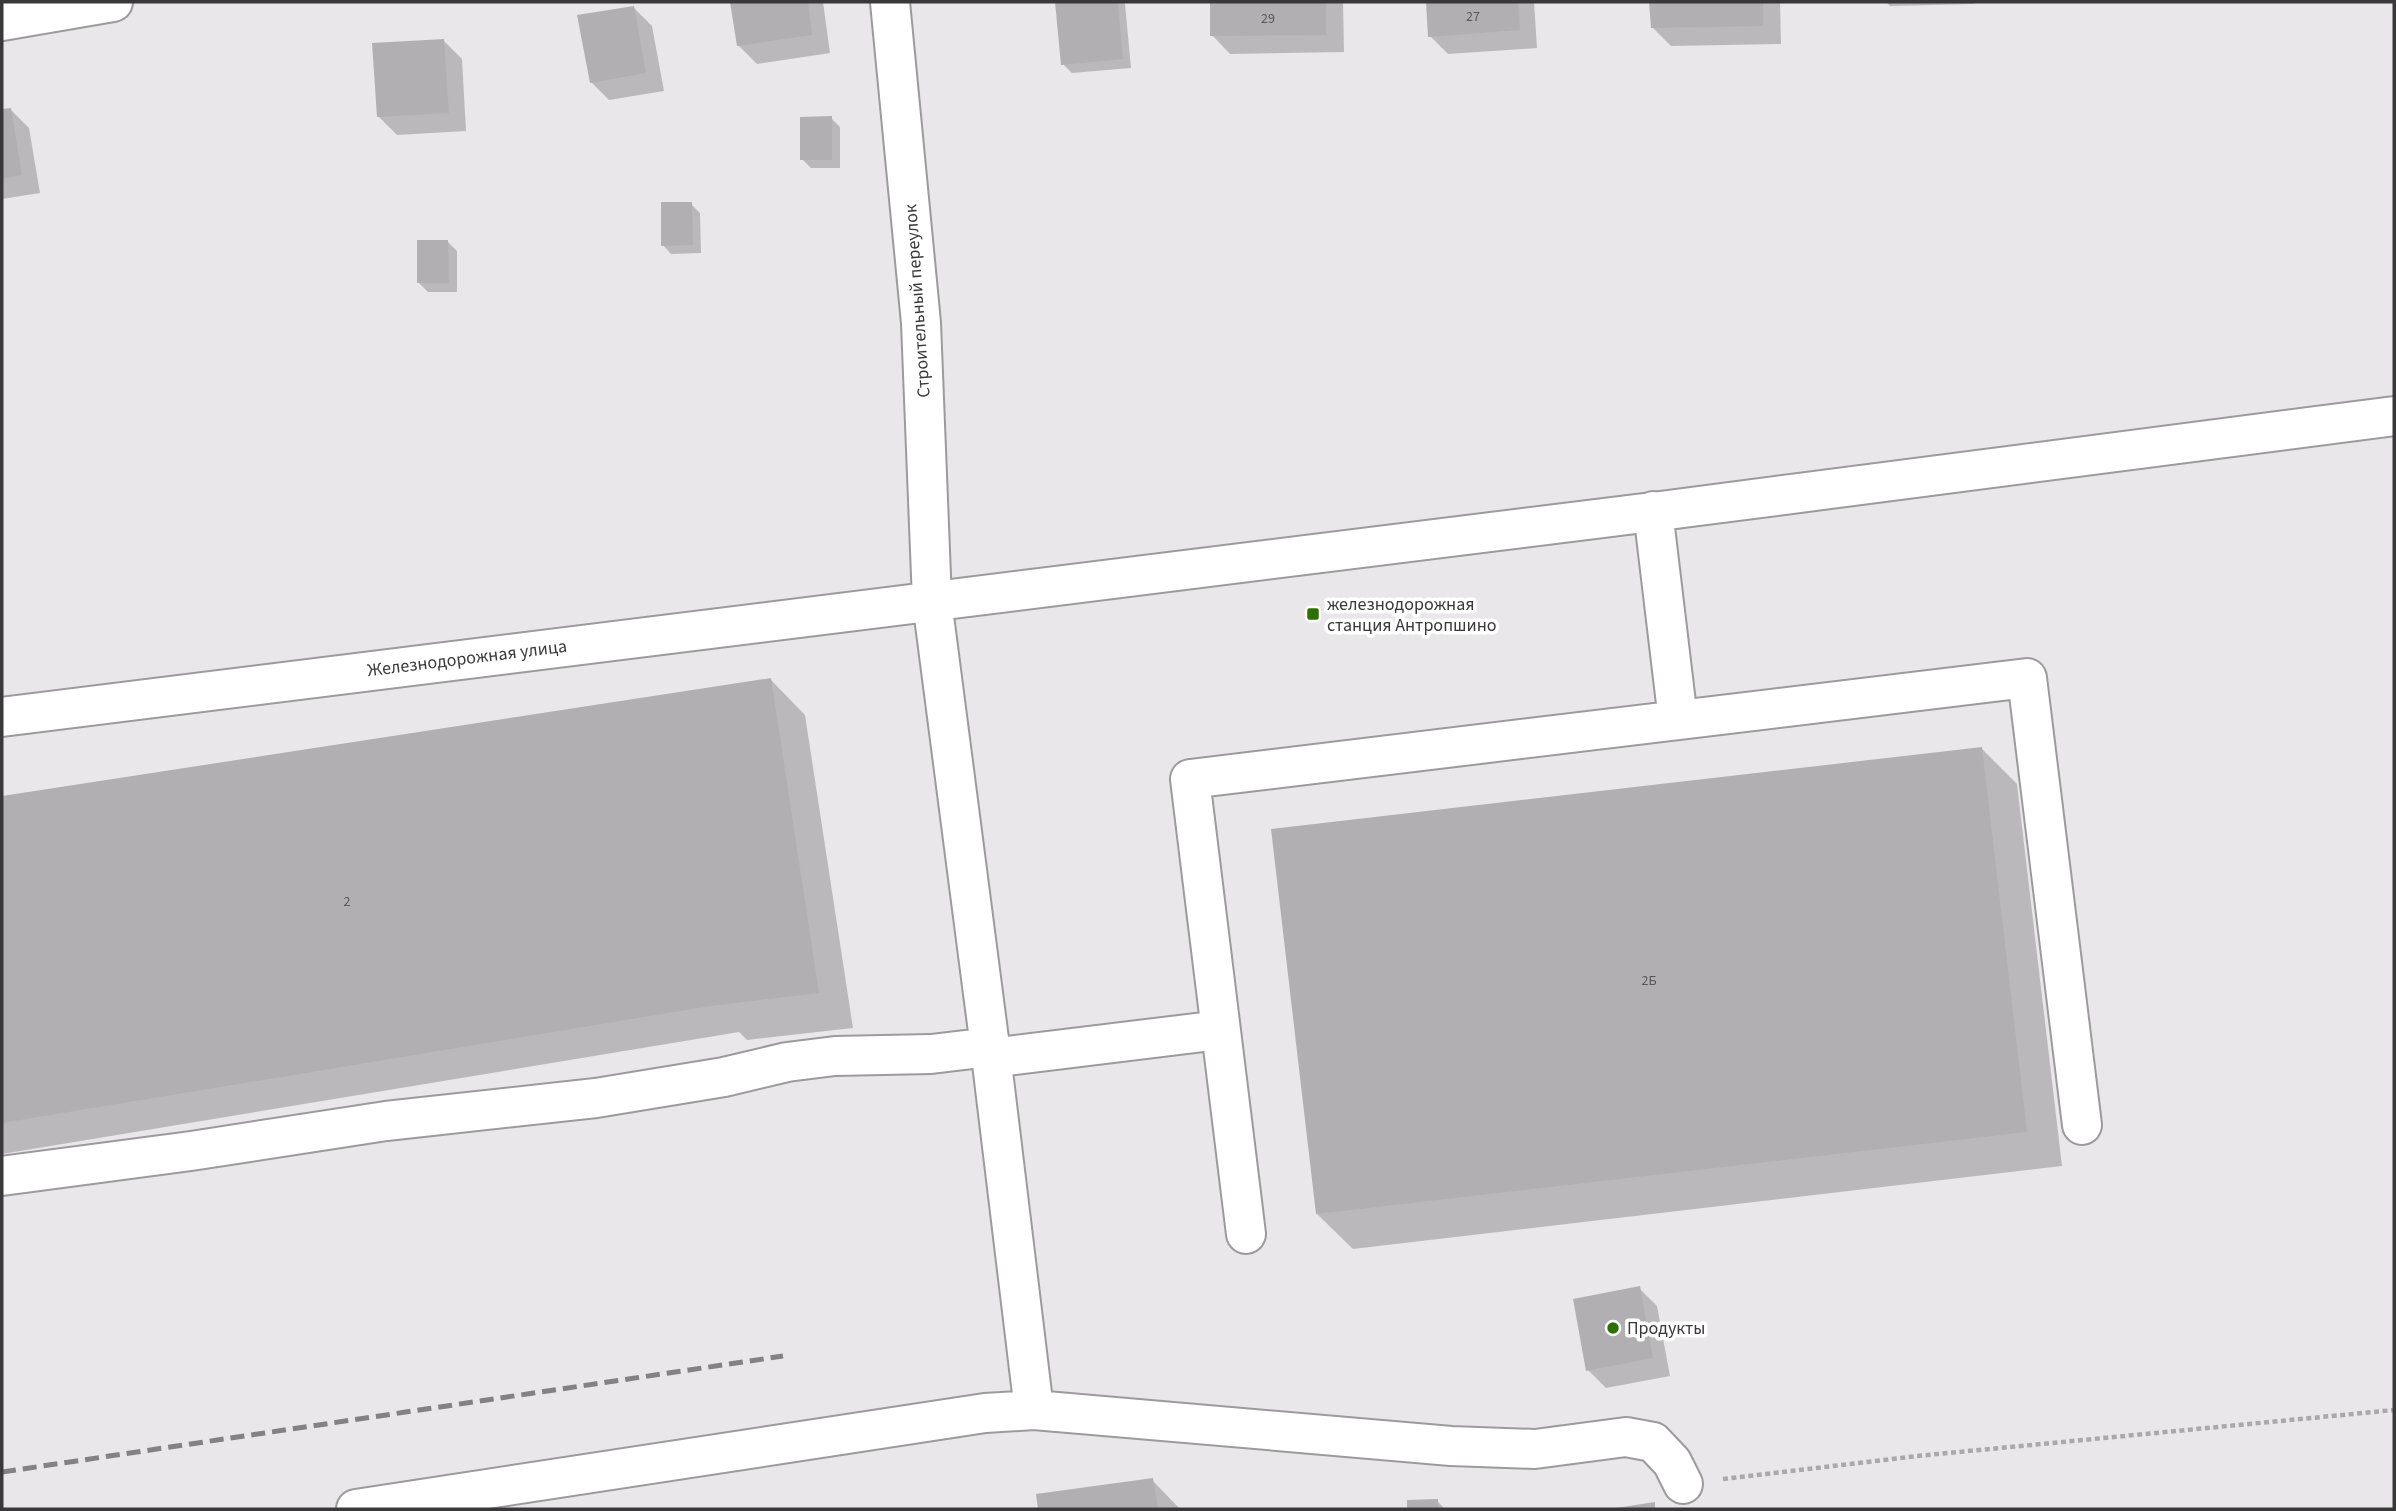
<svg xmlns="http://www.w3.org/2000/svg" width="2396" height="1511" font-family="'Source Sans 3',sans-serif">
  <rect width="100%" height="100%" fill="#eae7eb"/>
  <path fill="#0003" d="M 732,2 L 823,2 L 830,53 L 757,64 L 738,45 Z
    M 1056,2 L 1123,2 L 1125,4 L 1131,68 L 1072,73 L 1063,64 Z
    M 1211,2 L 1343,2 L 1344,52 L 1230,54 L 1212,35 Z
    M 1428,2 L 1534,2 L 1537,48 L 1448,54 L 1430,36 Z
    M 1650,2 L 1780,2 L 1781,44 L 1671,46 L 1652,27 Z
    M 1886,2 L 1974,2 L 1974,4 L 1890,6 Z
    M 633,7 L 652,26 L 664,91 L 609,100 L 591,82 Z
    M 444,41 L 462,59 L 466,131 L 397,135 L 378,116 Z
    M 11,110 L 29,128 L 40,193 L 2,199 L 2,111 Z
    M 831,118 L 840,127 L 840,168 L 811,168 L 802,159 Z
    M 691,204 L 700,213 L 701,253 L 671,254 L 663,245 Z
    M 448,242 L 457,251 L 457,292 L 428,292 L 419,283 Z
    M 770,679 L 805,715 L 853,1028 L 747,1040 L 739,1032 L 2,1154 L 2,798 Z
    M 1981,748 L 2017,784 L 2062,1166 L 1353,1249 L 1317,1214 Z
    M 1639,1288 L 1657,1306 L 1670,1376 L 1606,1388 L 1588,1370 Z
    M 1152,1480 L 1180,1509 L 1040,1509 L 1038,1496 Z
    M 1409,1501 L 1437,1501 L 1445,1509 L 1409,1509 Z"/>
  <path fill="#b2afb3" d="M 730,2 L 808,2 L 812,35 L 737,46 Z
    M 1055,2 L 1118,2 L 1123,59 L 1061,65 Z
    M 1210,2 L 1326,2 L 1326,35 L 1210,36 Z
    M 1426,2 L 1518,2 L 1520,30 L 1428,37 Z
    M 1649,2 L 1763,2 L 1763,26 L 1651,28 Z
    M 634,6 L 646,73 L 590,83 L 577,15 Z
    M 444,39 L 449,113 L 377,117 L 372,43 Z
    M 11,108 L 22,175 L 2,179 L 2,109 Z
    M 832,116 L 832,160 L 800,160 L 800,117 Z
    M 661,202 L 692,202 L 693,245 L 661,246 Z
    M 417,240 L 448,240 L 449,283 L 417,283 Z
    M 771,678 L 819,993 L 711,1006 L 2,1123 L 2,796 Z
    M 1982,747 L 2027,1132 L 1316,1214 L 1271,829 Z
    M 1640,1286 L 1653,1358 L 1586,1371 L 1573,1299 Z
    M 1153,1478 L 1158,1509 L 1038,1509 L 1036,1494 Z
    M 1438,1499 L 1438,1509 L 1407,1509 L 1407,1500 Z
    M 1655,1502 L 1655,1509 L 1616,1509 L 1616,1508 Z"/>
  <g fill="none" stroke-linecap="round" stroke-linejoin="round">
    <g stroke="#9d9a9d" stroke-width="42">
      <path id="minor" d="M 890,2 L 921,323 L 932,601 L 990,1047 L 1034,1410
        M 2,21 L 113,2
        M 1653,511 L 1678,720
        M 2,717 L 1668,510 L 2394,416
        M 991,1058 L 1220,1030
        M 2,1176 L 191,1151 L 386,1121 L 596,1098 L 724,1077 L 787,1062 L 835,1056 L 931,1054 L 990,1047
        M 1246,1234 L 1190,779 L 2027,678 L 2082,1125
        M 356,1509 L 985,1413 L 1034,1410 L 1451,1446 L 1535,1449 L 1626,1437 L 1653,1442 L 1672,1462 L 1683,1484"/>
    </g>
    <path stroke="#aaa8ab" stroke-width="4.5" stroke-dasharray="5 3.5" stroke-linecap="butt" d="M 1723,1479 L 1917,1456 L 2394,1410"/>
    <use href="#minor" stroke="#fff" stroke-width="38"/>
    <path stroke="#838184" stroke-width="5" stroke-dasharray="14 7" stroke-linecap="butt" d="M 2,1472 L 783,1356"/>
  </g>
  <g fill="#2e6f05" stroke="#fff" stroke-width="2.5">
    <rect x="1306" y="607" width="14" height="14" rx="3.5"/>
    <circle cx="1613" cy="1328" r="7"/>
  </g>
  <g text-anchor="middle" stroke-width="7" stroke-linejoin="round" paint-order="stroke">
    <g font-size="14" fill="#585658">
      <text x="1473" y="21">27</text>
      <text x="1268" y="23">29</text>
      <text x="347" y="906">2</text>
      <text x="1649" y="985">2Б</text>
    </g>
    <g font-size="18" fill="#3a393a" stroke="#fff">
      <text transform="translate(917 301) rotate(-94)" y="6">Строительный переулок</text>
      <text transform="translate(467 658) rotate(-7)" y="6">Железнодорожная улица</text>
    </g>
    <g font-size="18" fill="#3a393a" stroke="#fff" text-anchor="start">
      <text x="1327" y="610">железнодорожная<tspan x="1327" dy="21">станция Антропшино</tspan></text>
      <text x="1627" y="1334">Продукты</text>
    </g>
  </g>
  <rect width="2396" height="1511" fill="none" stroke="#3a393a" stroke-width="7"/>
</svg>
